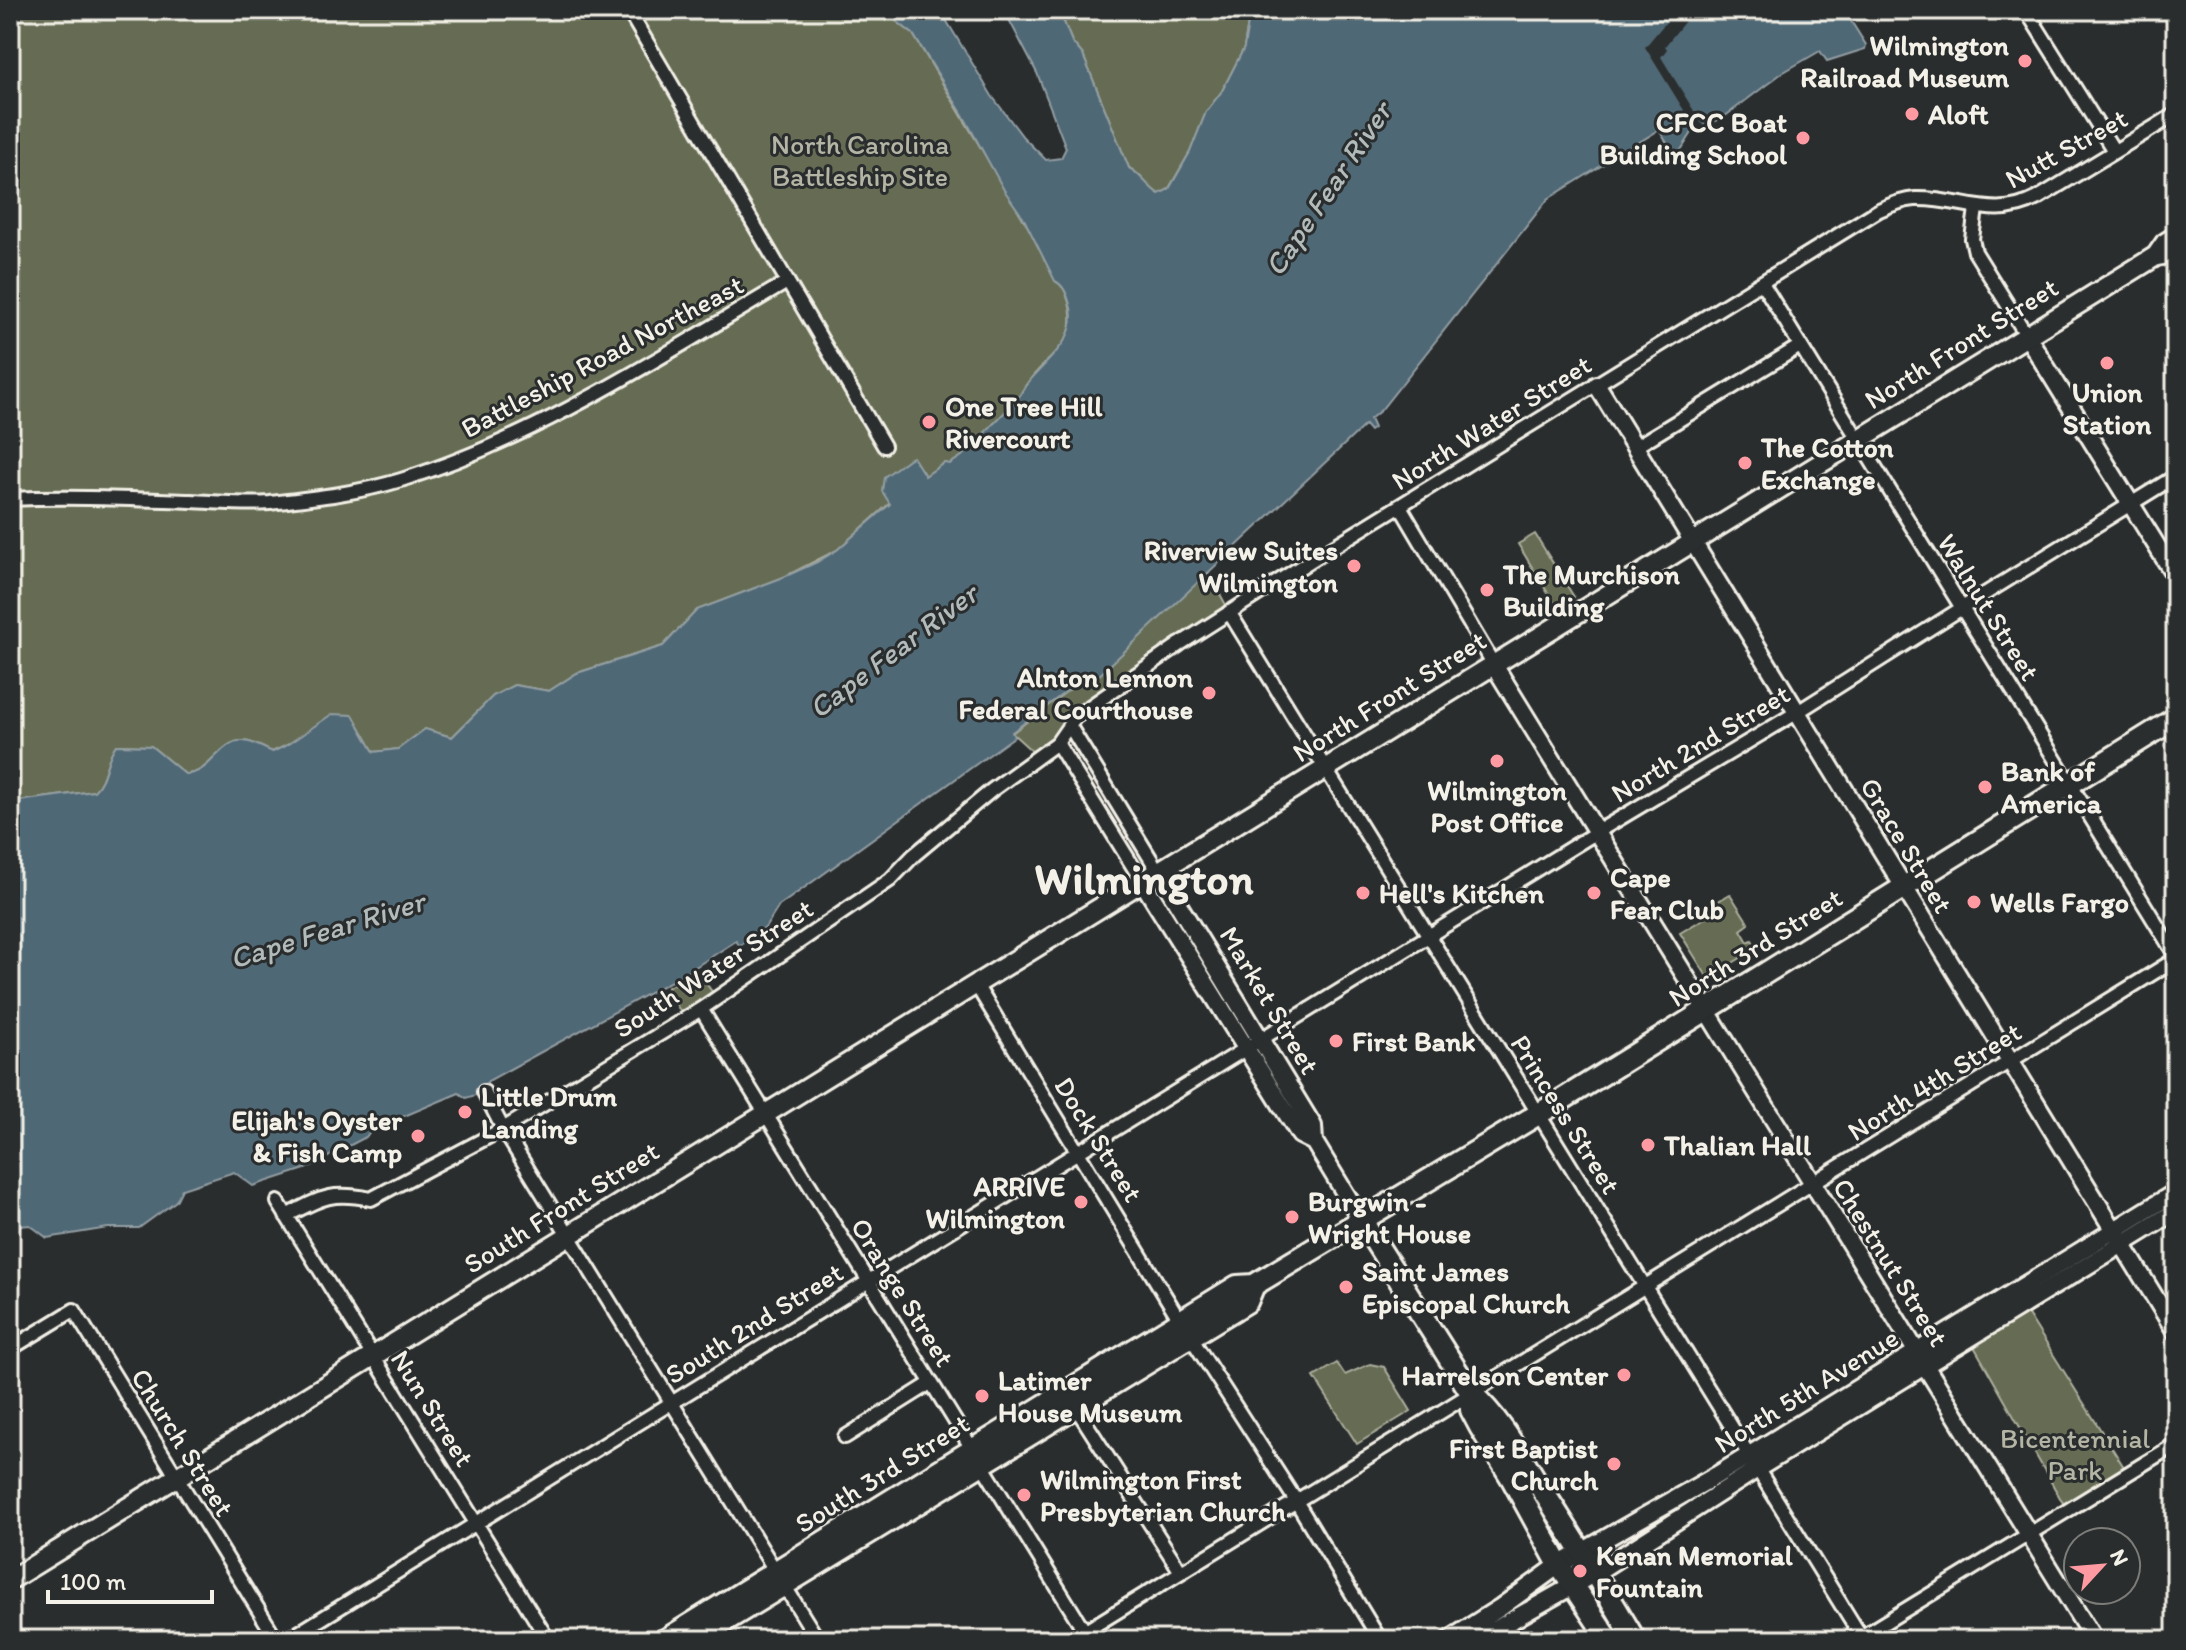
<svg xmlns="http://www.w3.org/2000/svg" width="2186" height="1650" font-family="Itim,sans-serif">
  <rect width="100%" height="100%" fill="#2a2d2e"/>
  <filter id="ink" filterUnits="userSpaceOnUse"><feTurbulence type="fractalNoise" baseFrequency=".0125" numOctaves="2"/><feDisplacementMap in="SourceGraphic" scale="16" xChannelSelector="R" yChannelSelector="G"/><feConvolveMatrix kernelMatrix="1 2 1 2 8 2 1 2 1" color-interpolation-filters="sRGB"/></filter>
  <g filter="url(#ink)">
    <path fill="#656c52" stroke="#acae9d" stroke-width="2" d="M 10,10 L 882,10 L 913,34 L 1062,284 C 1093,349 1039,352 1018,399 L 962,456 L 950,464 L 944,463 L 925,476 L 913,458 L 901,465 L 890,503 L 837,550 L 784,577 L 697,610 L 663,646 L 577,673 L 549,691 L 514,685 L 493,696 L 452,737 L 425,729 L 398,749 L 374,752 L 353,715 L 272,752 C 265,749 257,744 249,742 C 220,734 213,775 185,774 L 151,746 L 116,745 C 105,760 107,779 94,791 L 19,801 L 10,798 Z
      M 1059,10 L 1250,10 L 1244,48 L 1222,91 L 1206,112 L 1190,152 L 1168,190 L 1159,194 C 1147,187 1141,174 1129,168 L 1083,55 L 1072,42 Z
      M 1535,534 L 1574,597 L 1557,608 L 1518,544 Z
      M 1208,572 L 1226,605 L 1071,715 L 1053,740 L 1033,752 L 1012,733 L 1087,676 L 1093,681 Z
      M 1730,894 L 1749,924 L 1741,930 L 1748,942 L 1752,940 L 1757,948 L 1708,978 L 1680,933 L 1708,916 L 1705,909 Z
      M 697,971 L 713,993 L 681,1013 L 667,988 Z
      M 2024,1308 L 2127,1472 L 2067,1510 L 1971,1341 Z
      M 1337,1363 L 1345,1375 L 1370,1364 L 1384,1367 L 1411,1411 L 1357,1444 L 1314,1377 Z"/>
    <path fill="#506775" stroke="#929ea3" stroke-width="2" d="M 882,10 L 940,10 L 992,96 L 1023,137 L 1046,160 L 1061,158 L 1066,148 L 1037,73 L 1004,10 L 1059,10 L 1072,42 L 1083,55 L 1129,168 C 1141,174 1147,187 1159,194 L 1169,189 L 1190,152 L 1206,112 L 1222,91 L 1244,48 L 1250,10 L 1844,10 L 1866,45 L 1865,49 L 1827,61 L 1820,51 L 1782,73 L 1724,117 L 1693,131 L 1676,158 L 1659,130 L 1548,199 L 1381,410 L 1370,419 L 1374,428 L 1370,431 L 1365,425 L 1093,681 L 1087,676 L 1012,732 L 1014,737 L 779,906 L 765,928 L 740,946 L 736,941 L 686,973 L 488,1081 L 476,1095 L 466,1098 L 459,1093 L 371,1130 L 366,1137 L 305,1169 L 253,1186 L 234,1172 L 182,1189 L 176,1201 L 139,1228 L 108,1228 L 47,1238 L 30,1225 L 10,1227 L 10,798 L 19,801 L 94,791 C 107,779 105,760 116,745 L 151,746 L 185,774 C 213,775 220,734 249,742 C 257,744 265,749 273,752 L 287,745 L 332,714 L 353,715 L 374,752 L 398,749 L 425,729 L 452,737 L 493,696 L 514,685 L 549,691 L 577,673 L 663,646 L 697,610 L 784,577 L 817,562 L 837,550 L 890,504 L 882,491 L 884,477 L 910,458 L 913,457 L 925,476 L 944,463 L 950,464 L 962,456 L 1018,399 C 1032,366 1085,344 1069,301 C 1066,292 1063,285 1055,281 L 1024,219 L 1004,190 L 963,115 L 913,34 Z"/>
    <path fill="#2a2d2e" d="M 1676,10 L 1688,10 L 1682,18 L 1685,21 L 1665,46 L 1667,49 L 1661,57 L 1705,129 L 1698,133 L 1645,47 Z"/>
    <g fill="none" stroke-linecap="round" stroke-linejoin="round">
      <g stroke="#f4f1e8" stroke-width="18">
        <path id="minor" d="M 628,10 L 884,446
          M 2026,10 L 2114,151
          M 1976,208 L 1972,239 L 1975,252 L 2027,336
          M 1762,283 L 2176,956
          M 1635,447 L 1800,346
          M 10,499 C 70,496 131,499 191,501 C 217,502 244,505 270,503 C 313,498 359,493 401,480 C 539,437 663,355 787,282
          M 1400,506 L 1494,665
          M 1229,612 L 1863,1640
          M 1069,725 L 1158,871
          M 1057,743 L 1142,881
          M 975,983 L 1181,1322
          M 701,1009 L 1090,1640
          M 484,1092 L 503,1129 L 776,1572
          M 278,1202 L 548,1640
          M 286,1216 C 321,1198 330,1191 371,1199 L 503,1129 L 701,1009 L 890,880 L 914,855 L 992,790 L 1057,743 L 1075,717 L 1180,644 L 1310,561 L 1879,210 C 1890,205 1903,200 1915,199 C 1961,197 1992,222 2038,198 L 2176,114
          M 1190,1336 L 1296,1501 L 1380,1640
          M 10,1349 L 74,1310 L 277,1640
          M 1075,1406 L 1181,1572
          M 845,1437 L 931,1383
          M 784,1585 L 818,1640
          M 287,1640 L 1597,832 L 1796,713 L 1962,608 L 2176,476
          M 1071,1640 L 2176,959
          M 1856,1640 L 2176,1444"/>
      </g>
      <g stroke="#f4f1e8" stroke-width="22">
        <path id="tertiary" d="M 2027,336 L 2176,577
          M 1597,385 L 2176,1332
          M 1494,665 L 2094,1640
          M 1158,871 L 1313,1126 L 1314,1142 L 1362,1221
          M 1142,881 L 1300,1135 L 1314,1142
          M 1449,1640 L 1501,1607 L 1559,1565 L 1717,1475 L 2176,1192
          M 1477,1640 L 1595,1573 L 1757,1469 L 2176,1211"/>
      </g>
      <g stroke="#f4f1e8" stroke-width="24">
        <path id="secondary" d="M 2156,256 L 2176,253
          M 10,1580 L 2014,344 L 2156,256 L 2165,243 L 2176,236"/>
      </g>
      <g stroke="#f4f1e8" stroke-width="26">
        <path id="primary" d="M 1362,1221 L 1471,1393 C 1499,1418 1517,1450 1537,1482 C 1571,1534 1603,1586 1635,1640
          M 1471,1393 L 1471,1410 L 1480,1427 L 1512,1479 L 1559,1565 L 1609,1640
          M 665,1640 L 1237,1286 L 1254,1285 L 1555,1104 L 2176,718
          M 694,1640 L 1247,1302 L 1254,1285"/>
      </g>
      <use href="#minor" stroke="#2a2d2e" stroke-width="12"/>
      <use href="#tertiary" stroke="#2a2d2e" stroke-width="16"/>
      <use href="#secondary" stroke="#2a2d2e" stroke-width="18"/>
      <use href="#primary" stroke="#2a2d2e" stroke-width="20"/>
    </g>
  </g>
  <g fill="#ff9aa2" stroke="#2a2d2e" stroke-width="3">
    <circle cx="2025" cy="61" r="8"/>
    <circle cx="1912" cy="114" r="8"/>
    <circle cx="1803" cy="138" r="8"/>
    <circle cx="2107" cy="363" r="8"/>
    <circle cx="929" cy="422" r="8"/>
    <circle cx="1745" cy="463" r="8"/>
    <circle cx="1354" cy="566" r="8"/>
    <circle cx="1487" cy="590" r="8"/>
    <circle cx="1209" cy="693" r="8"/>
    <circle cx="1497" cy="761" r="8"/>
    <circle cx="1985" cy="787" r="8"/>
    <circle cx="1363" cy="893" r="8"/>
    <circle cx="1594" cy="893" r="8"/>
    <circle cx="1974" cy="902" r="8"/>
    <circle cx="1336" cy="1041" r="8"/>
    <circle cx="465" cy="1112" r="8"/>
    <circle cx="418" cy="1136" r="8"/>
    <circle cx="1648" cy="1145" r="8"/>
    <circle cx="1081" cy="1202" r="8"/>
    <circle cx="1292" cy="1217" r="8"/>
    <circle cx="1346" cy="1287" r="8"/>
    <circle cx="1624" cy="1375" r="8"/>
    <circle cx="982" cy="1396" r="8"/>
    <circle cx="1614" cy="1464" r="8"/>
    <circle cx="1024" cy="1495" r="8"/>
    <circle cx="1580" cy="1571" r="8"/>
  </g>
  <g text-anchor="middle" stroke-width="6" stroke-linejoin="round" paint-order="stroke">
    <g font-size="28" font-weight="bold" fill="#f4f1e8" stroke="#2a2d2e" text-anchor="start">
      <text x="2009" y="55" text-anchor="end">Wilmington<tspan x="2009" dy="32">Railroad Museum</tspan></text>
      <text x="1928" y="124">Aloft</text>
      <text x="1787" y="132" text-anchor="end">CFCC Boat<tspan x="1787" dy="32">Building School</tspan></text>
      <text x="2107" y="402" text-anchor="middle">Union<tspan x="2107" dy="32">Station</tspan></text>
      <text x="945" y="416">One Tree Hill<tspan x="945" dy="32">Rivercourt</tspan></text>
      <text x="1761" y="457">The Cotton<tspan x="1761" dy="32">Exchange</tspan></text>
      <text x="1338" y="560" text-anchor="end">Riverview Suites<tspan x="1338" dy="32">Wilmington</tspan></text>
      <text x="1503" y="584">The Murchison<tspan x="1503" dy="32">Building</tspan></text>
      <text x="1193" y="687" text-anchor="end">Alnton Lennon<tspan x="1193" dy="32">Federal Courthouse</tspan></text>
      <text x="2001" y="781">Bank of<tspan x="2001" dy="32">America</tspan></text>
      <text x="1497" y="800" text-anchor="middle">Wilmington<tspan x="1497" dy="32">Post Office</tspan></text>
      <text x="1610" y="887">Cape<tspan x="1610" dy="32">Fear Club</tspan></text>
      <text x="1379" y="903">Hell's Kitchen</text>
      <text x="1990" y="912">Wells Fargo</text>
      <text x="1352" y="1051">First Bank</text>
      <text x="481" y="1106">Little Drum<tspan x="481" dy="32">Landing</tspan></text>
      <text x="402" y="1130" text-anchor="end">Elijah's Oyster<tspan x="402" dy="32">&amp; Fish Camp</tspan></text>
      <text x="1664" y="1155">Thalian Hall</text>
      <text x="1065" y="1196" text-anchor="end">ARRIVE<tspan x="1065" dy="32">Wilmington</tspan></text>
      <text x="1308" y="1211">Burgwin -<tspan x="1308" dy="32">Wright House</tspan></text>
      <text x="1362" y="1281">Saint James<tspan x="1362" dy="32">Episcopal Church</tspan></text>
      <text x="1608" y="1385" text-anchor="end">Harrelson Center</text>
      <text x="998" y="1390">Latimer<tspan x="998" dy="32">House Museum</tspan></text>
      <text x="1598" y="1458" text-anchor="end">First Baptist<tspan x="1598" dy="32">Church</tspan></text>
      <text x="1040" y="1489">Wilmington First<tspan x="1040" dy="32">Presbyterian Church</tspan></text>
      <text x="1596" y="1565">Kenan Memorial<tspan x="1596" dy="32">Fountain</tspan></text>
    </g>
    <g font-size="28" fill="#b4b5a4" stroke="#2a2d2e">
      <text x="860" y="154">North Carolina<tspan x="860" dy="32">Battleship Site</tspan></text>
      <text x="2075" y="1448">Bicentennial<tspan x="2075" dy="32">Park</tspan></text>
    </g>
    <g font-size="28" fill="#f4f1e8" stroke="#2a2d2e">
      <text transform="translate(2066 148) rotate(-29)" y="10">Nutt Street</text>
      <text transform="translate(1961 343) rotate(-32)" y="10">North Front Street</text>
      <text transform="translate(602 356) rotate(-28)" y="10">Battleship Road Northeast</text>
      <text transform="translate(1491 422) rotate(-32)" y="10">North Water Street</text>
      <text transform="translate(1989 607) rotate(58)" y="10">Walnut Street</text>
      <text transform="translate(1389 696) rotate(-32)" y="10">North Front Street</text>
      <text transform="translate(1700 743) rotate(-31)" y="10">North 2nd Street</text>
      <text transform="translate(1907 845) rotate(59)" y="10">Grace Street</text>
      <text transform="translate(1755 947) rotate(-32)" y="10">North 3rd Street</text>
      <text transform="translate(713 968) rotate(-33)" y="10">South Water Street</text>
      <text transform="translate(1270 1000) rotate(59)" y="10">Market Street</text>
      <text transform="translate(1934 1081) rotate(-32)" y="10">North 4th Street</text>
      <text transform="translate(1566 1114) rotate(58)" y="10">Princess Street</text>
      <text transform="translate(1099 1139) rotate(58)" y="10">Dock Street</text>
      <text transform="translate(561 1207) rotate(-32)" y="10">South Front Street</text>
      <text transform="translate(1891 1262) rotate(58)" y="10">Chestnut Street</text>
      <text transform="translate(903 1292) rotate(58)" y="10">Orange Street</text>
      <text transform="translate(754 1323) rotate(-32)" y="10">South 2nd Street</text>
      <text transform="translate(1806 1390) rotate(-32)" y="10">North 5th Avenue</text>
      <text transform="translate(433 1408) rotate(58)" y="10">Nun Street</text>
      <text transform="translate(183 1442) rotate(58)" y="10">Church Street</text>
      <text transform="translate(882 1473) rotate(-32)" y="10">South 3rd Street</text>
    </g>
    <g font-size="30" font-style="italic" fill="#b2baba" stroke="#2a2d2e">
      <text transform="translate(1328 189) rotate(-56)" y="10">Cape Fear River</text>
      <text transform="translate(893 651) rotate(-37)" y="10">Cape Fear River</text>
      <text transform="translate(327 930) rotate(-17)" y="10">Cape Fear River</text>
    </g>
    <g font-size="44" font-weight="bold" fill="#f4f1e8" stroke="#2a2d2e">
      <text x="1144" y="894">Wilmington</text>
    </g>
  </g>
  <rect width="2186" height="1650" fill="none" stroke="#2a2d2e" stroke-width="40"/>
  <rect x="20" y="20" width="2146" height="1610" fill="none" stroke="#f4f1e8" stroke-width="3" filter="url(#ink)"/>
  <g transform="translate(2102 1566) rotate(64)"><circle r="38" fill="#2a2d2e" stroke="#7b7b78" stroke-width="2"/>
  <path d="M0-6L14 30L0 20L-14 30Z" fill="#ff9aa2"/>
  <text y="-12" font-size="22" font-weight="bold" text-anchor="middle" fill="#f4f1e8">N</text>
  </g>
  <path d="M48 1590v12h164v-12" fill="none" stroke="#f4f1e8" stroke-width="4"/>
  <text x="60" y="1590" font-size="24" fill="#f4f1e8" stroke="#2a2d2e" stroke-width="6" paint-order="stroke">100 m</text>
</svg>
